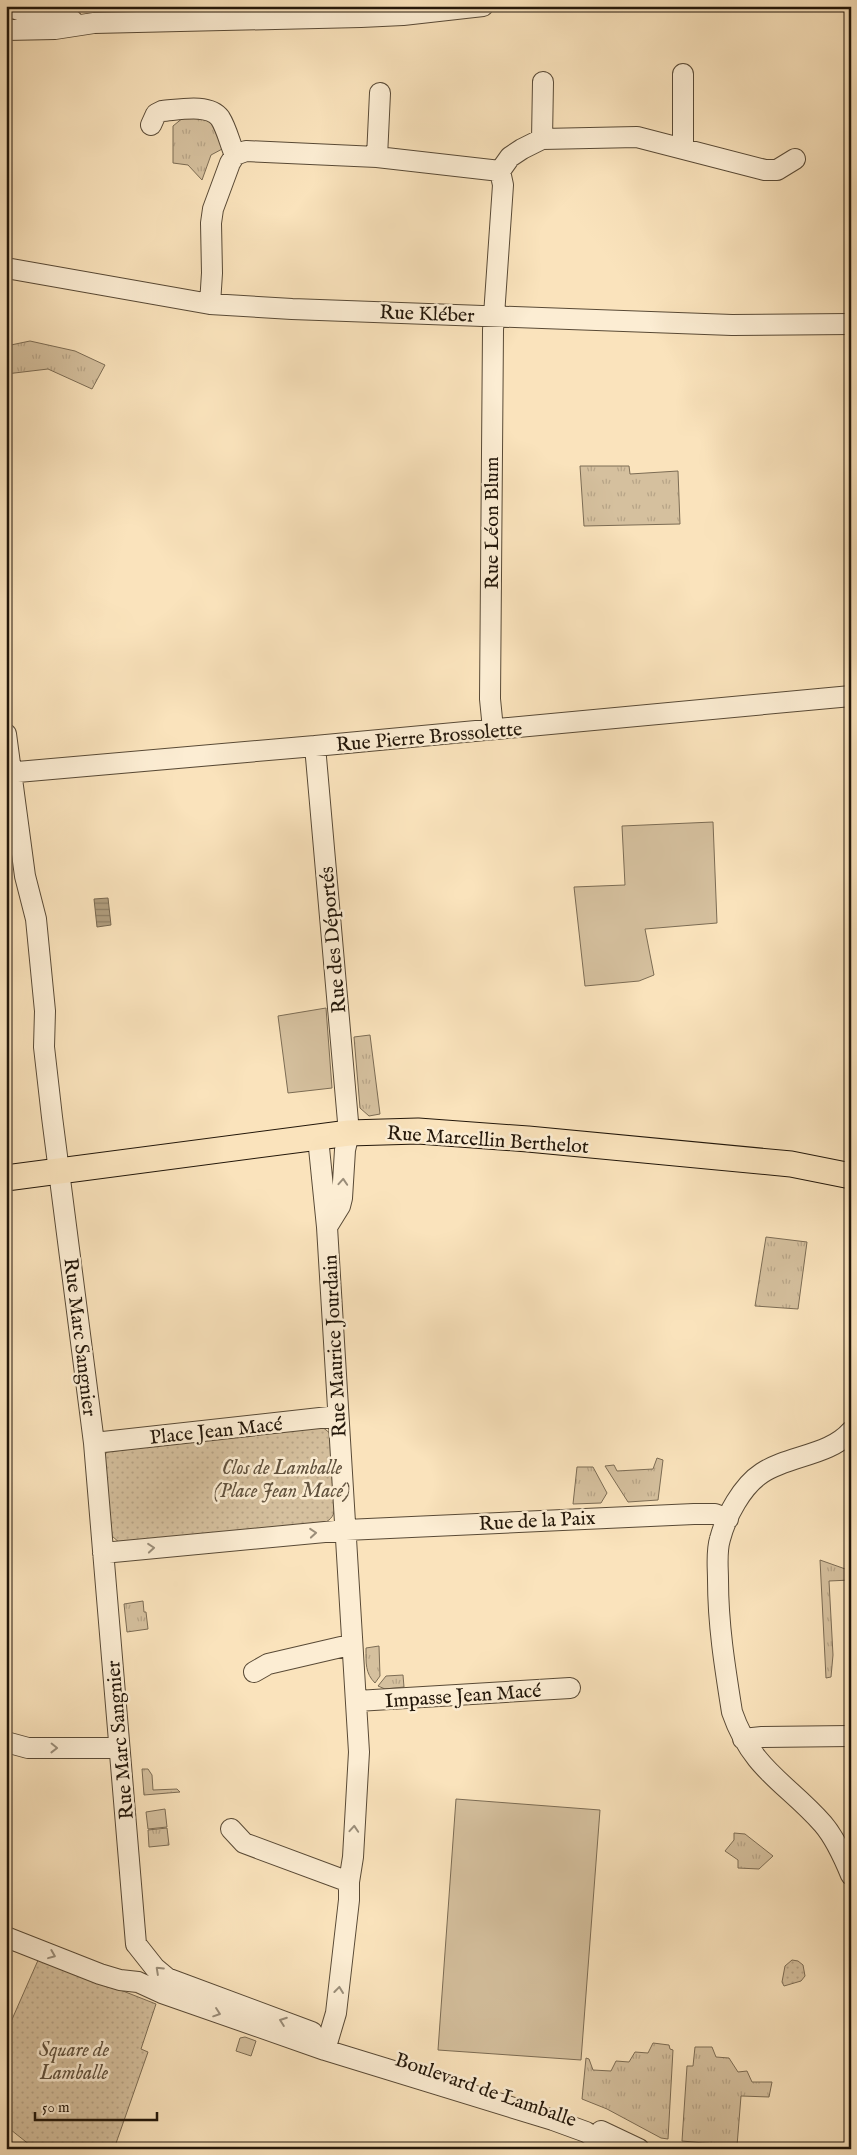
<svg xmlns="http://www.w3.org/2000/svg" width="857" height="2155" font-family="'IM FELL English',serif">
  <defs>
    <pattern id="grass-tufts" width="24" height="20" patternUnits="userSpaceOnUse" patternTransform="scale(1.25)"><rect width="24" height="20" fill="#d5c09e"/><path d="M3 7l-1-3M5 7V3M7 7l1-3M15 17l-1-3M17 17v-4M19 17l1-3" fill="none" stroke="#b7a487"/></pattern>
    <pattern id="park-dots" width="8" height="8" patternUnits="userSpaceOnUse" patternTransform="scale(1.25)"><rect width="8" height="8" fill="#d5c09e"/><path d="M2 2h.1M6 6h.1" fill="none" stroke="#b7a487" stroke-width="1.8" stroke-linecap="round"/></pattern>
    <pattern id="water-rules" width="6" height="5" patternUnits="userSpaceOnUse" patternTransform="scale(1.25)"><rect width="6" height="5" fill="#b19e7f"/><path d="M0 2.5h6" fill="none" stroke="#908066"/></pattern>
  </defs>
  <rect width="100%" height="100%" fill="#fae3bc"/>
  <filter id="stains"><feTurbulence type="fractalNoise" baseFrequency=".004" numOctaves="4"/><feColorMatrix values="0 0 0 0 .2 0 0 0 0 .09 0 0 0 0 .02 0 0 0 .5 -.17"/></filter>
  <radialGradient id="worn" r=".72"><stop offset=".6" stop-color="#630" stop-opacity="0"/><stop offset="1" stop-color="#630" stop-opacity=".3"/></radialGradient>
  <path fill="url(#grass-tufts)" stroke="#7c6c54" d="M 184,117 L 213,120 L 224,148 L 211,155 L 202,180 L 188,165 L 173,163 L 173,126 Z
    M 30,341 L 75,351 L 105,365 L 92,389 L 48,369 L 6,374 L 6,346 Z
    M 580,466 L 629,466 L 630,474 L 678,471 L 680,524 L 584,526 Z
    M 370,1035 L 380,1114 L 369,1116 L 360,1108 L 354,1037 Z
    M 766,1237 L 807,1242 L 798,1309 L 755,1306 Z
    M 657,1458 L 663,1460 L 658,1500 L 628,1502 L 605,1466 L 614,1465 L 617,1471 L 653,1469 Z
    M 577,1467 L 593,1467 L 607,1493 L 601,1503 L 573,1504 Z
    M 820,1560 L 851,1571 L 851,1580 L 829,1581 L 833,1655 L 831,1677 L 826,1678 Z
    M 143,1601 L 144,1612 L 146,1612 L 148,1629 L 127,1632 L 124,1604 Z
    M 379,1646 L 380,1676 L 375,1683 C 365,1673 366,1663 366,1648 Z
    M 403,1675 L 404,1687 L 385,1689 L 378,1686 L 386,1676 Z
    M 142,1769 L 148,1769 L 152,1775 L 153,1790 L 177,1789 L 180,1792 L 144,1795 Z
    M 165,1809 L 167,1827 L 148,1829 L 146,1812 Z
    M 167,1828 L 169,1845 L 149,1847 L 148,1830 Z
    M 734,1833 L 745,1834 L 773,1856 L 759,1869 L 738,1868 L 738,1860 L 725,1851 L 734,1840 Z
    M 245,2037 L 256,2041 L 251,2056 L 236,2051 L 240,2038 Z
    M 653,2043 L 669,2045 L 670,2049 L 673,2050 L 668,2139 L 661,2138 L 607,2109 L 582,2099 L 586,2058 L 589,2059 L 593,2070 L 611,2071 L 616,2061 L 629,2062 L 635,2052 L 648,2053 Z
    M 695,2047 L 712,2047 L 716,2057 L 729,2058 L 738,2072 L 747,2071 L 752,2082 L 772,2082 L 769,2097 L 741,2096 L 737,2146 L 682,2141 L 687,2066 L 693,2066 Z"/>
  <path fill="url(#park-dots)" stroke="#7c6c54" d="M 321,1426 L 331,1434 L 335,1507 C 334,1515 332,1519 324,1523 L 121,1544 L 112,1536 L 104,1456 L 107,1452 Z
    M 39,1958 L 156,2004 L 141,2049 L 148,2052 L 114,2149 L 35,2149 L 6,2126 L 6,2033 Z
    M 792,1960 L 798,1961 L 803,1965 L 805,1976 L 801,1981 L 784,1986 L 782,1982 L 785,1966 Z"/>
  <path fill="#d5c09e" stroke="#7c6c54" d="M 713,822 L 717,923 L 645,929 L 654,975 L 639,981 L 585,986 L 574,887 L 625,885 L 622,826 Z
    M 326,1008 L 332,1088 L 288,1093 L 278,1016 Z
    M 456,1799 L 600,1810 L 581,2060 L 438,2050 Z"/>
  <path fill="url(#water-rules)" stroke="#786850" d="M 108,898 L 111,925 L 97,927 L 94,899 Z"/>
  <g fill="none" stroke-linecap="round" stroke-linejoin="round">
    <g stroke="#594a36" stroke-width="22">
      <path id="minor" d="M 8,6 L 22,11 L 72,20
        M 6,30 L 55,29 L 94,23 L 361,17 L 403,15 L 483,6
        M 683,74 L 683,149
        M 151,125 L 156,114 L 162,111 C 178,110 209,103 220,118 C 227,129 230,144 235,155
        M 542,139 L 543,82
        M 377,157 L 380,93
        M 6,268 L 210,304 L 292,309 L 732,325 L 851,324
        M 210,304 L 212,273 L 211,223 L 213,209 L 230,163 L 235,155 L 246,151 L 377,157 L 500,171
        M 493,729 L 490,699 L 493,330 L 503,185 L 500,171 L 510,157 L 522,149 L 542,139 L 637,137 L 765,170 L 777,170 L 795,159
        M 6,734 L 25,876 L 36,919 L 45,1011 L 44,1047 L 52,1117 L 94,1443 L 136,1944
        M 315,746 L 349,1133 L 345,1150 L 342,1198 L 340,1206 L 327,1227
        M 6,773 L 315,746 L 851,696
        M 318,1138 L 327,1227 L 359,1752 L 353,1857 L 349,1882 L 349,1900 L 336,2013 L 325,2050
        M 851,1431 C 829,1456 789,1455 762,1473 C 742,1486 726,1516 720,1539 C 716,1552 718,1567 718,1580 C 718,1625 725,1668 732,1712 C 752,1770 787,1783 823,1824 C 835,1838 844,1858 851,1875
        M 94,1443 L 338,1416
        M 103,1553 L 346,1530 L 694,1514 L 715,1514 L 728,1519
        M 254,1672 L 268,1664 L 341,1647 L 352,1646
        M 357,1701 L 570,1688
        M 743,1739 L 762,1737 L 851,1736
        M 6,1742 L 28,1748 L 119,1748
        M 231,1829 L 244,1843 L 349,1882
        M 6,1937 L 100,1974 L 120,1980 L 138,1982 L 162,1993 L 325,2050 L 553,2120 L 586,2132 L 612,2149
        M 136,1944 L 155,1968 L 167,1978 L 312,2032
        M 601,2131 L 639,2149"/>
    </g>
    <g stroke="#23170a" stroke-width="27">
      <path id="major" d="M 6,1178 L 349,1133 L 418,1131 L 528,1139 L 791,1164 L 851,1176"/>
    </g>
    <use href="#minor" stroke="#fcedd3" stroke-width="20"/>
    <use href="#major" stroke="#fae3bc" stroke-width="25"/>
  </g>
  <defs><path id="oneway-chevron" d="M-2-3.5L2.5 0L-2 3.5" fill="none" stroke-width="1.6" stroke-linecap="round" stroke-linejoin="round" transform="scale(1.25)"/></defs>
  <g stroke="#9a8d79">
    <use href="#oneway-chevron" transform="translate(343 1182) rotate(-86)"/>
    <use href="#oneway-chevron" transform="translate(313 1533) rotate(-5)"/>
    <use href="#oneway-chevron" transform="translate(151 1548) rotate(-5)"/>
    <use href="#oneway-chevron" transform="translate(54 1748) rotate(1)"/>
    <use href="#oneway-chevron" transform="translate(354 1829) rotate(-86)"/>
    <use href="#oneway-chevron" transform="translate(52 1955) rotate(22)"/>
    <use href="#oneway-chevron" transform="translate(159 1970) rotate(-137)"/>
    <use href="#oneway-chevron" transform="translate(339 1990) rotate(-83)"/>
    <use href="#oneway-chevron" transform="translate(217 2013) rotate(19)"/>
    <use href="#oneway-chevron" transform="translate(283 2021) rotate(-160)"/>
  </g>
  <g text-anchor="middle" stroke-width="5" stroke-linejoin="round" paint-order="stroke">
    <g font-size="20" fill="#23170a" stroke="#fcedd3">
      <text transform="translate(427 313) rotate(2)" y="7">Rue Kléber</text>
      <text transform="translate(491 523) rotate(-90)" y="7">Rue Léon Blum</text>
      <text transform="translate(429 736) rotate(-5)" y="7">Rue Pierre Brossolette</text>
      <text transform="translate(332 940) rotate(-95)" y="7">Rue des Déportés</text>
      <text transform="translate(488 1139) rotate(4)" y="7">Rue Marcellin Berthelot</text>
      <text transform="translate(81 1337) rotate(83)" y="7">Rue Marc Sangnier</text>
      <text transform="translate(334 1346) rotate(-93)" y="7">Rue Maurice Jourdain</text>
      <text transform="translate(216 1430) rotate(-6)" y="7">Place Jean Macé</text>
      <text transform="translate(537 1520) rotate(-3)" y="7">Rue de la Paix</text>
      <text transform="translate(463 1695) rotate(-4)" y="7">Impasse Jean Macé</text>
      <text transform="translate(119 1740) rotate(-95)" y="7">Rue Marc Sangnier</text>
      <text transform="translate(486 2089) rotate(19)" y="7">Boulevard de Lamballe</text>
    </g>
    <g font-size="20" font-style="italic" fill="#61523e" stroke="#fcedd3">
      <text x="282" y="1474">Clos de Lamballe<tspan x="282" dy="23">(Place Jean Macé)</tspan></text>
      <text x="74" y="2056">Square de<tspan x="74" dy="23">Lamballe</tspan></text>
    </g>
  </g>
  <rect width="857" height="2155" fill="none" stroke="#fae3bc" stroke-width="25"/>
  <rect x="8" y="8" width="842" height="2140" fill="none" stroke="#23170a" stroke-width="2.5"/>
  <rect x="12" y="12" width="832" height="2130" fill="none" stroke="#23170a"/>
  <path d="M35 2112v8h122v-8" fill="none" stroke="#23170a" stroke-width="2.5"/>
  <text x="42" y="2112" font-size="15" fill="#23170a" stroke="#fcedd3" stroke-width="4" paint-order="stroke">50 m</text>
  <rect width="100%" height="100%" filter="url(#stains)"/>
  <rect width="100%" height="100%" fill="url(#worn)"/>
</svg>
